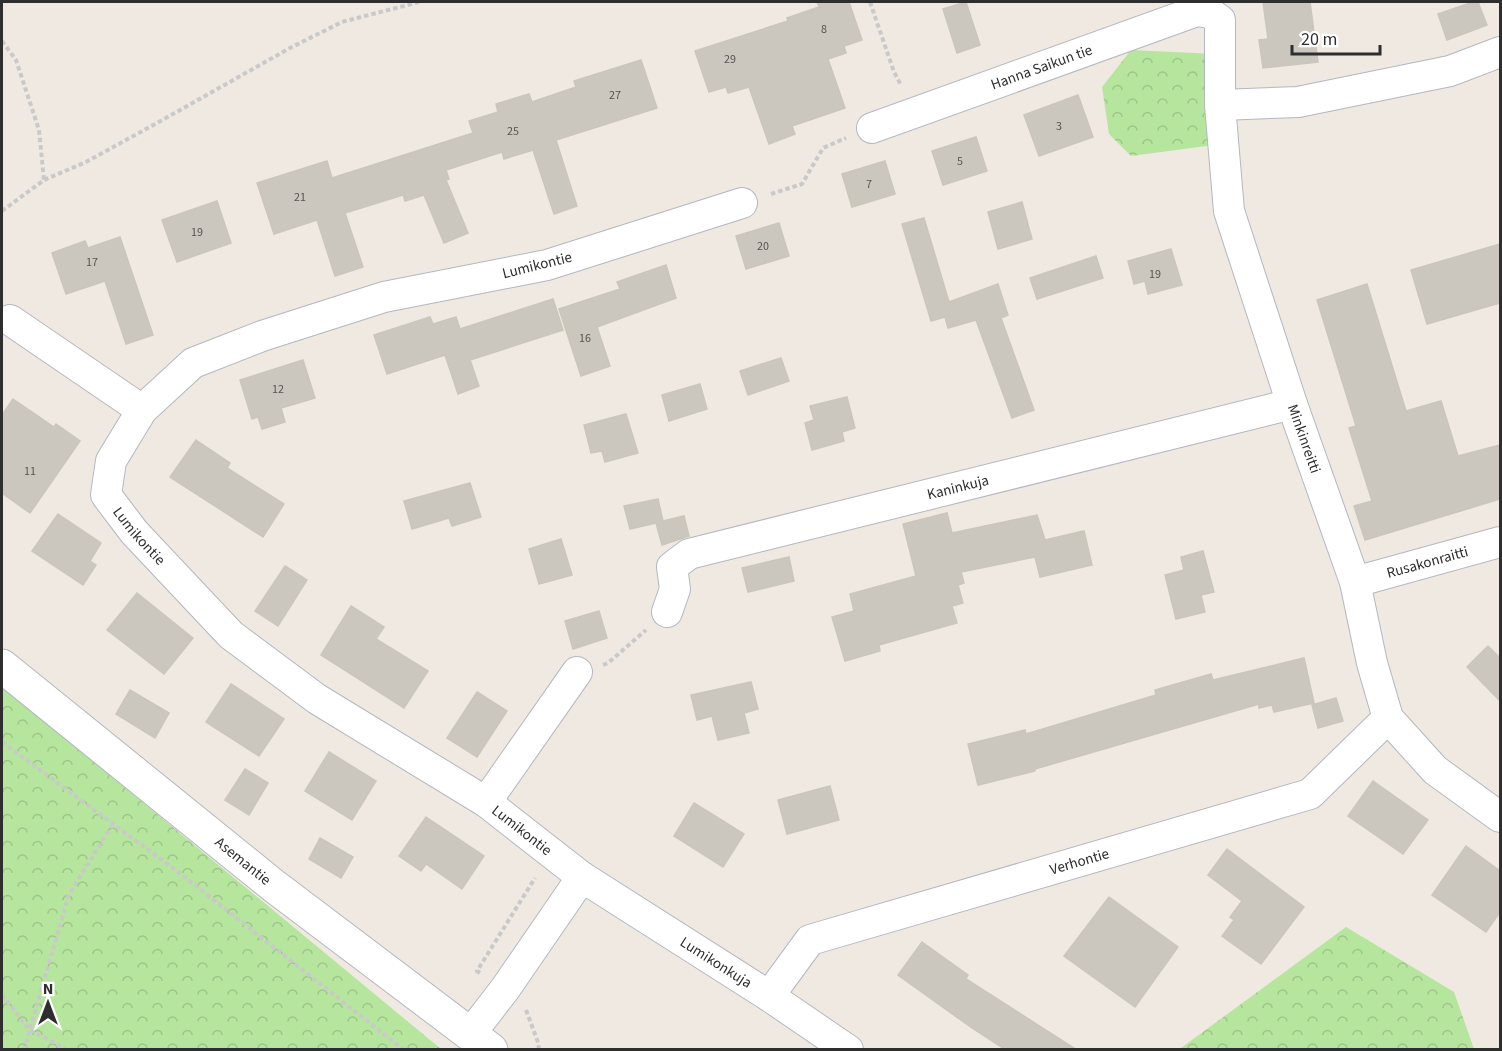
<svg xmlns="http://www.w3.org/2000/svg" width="1502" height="1051" font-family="'Source Sans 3',sans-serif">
  <defs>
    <pattern id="forest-crowns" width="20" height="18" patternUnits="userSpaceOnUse" patternTransform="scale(1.5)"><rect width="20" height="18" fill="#b6e59e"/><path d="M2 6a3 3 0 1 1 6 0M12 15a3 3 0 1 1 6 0" fill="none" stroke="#9dc588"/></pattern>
  </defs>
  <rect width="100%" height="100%" fill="#efe9e1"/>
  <path fill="url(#forest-crowns)" d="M 1131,50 L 1215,54 L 1214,145 L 1131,156 L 1109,134 L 1102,87 Z
    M 2,686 L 441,1049 L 2,1049 Z
    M 1346,927 L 1454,992 L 1474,1049 L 1183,1050 L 1181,1048 Z"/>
  <path fill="#cbc7bf" stroke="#cbc5ba" stroke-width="1.5" d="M 817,2 L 849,2 L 862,40 L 844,46 L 846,53 L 828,59 L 845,108 L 792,126 L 795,134 L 769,144 L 749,87 L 728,93 L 726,87 L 709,92 L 695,51 L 788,21 L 787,18 L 819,7 Z
    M 966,2 L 980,45 L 957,53 L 943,9 Z
    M 1263,2 L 1310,2 L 1318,62 L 1263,68 L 1259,40 L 1268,39 Z
    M 1473,2 L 1478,2 L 1487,25 L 1447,40 L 1438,14 Z
    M 641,60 L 657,108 L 556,140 L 577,206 L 554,214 L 533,150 L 504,159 L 502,152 L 446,170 L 449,179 L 446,180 L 468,233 L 444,243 L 424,195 L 405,201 L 403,195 L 345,213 L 363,267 L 335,276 L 317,220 L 274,234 L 257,183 L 327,161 L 332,178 L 473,133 L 469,121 L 498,112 L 496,104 L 529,94 L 532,102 L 576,87 L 574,81 Z
    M 1078,95 L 1093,137 L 1039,156 L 1024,115 Z
    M 976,137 L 987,171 L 943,185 L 932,151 Z
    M 885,161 L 895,194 L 852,207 L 842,174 Z
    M 217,201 L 231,243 L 177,262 L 162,220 Z
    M 1022,202 L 1032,239 L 998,249 L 988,212 Z
    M 924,218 L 949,302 L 998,284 L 1008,315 L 1001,318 L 1034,410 L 1012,418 L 976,320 L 948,328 L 945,317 L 931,321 L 902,224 Z
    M 779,223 L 789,256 L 746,269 L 736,236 Z
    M 120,237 L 153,335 L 126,344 L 105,281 L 66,294 L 52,253 L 85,241 L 88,248 Z
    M 1500,244 L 1500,303 L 1427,324 L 1411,270 Z
    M 1171,249 L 1182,285 L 1148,294 L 1145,281 L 1134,284 L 1128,261 Z
    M 1096,256 L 1103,278 L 1037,299 L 1030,278 Z
    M 666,265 L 676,298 L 597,327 L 610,366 L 581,376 L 559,309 L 620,289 L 617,282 Z
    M 1367,284 L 1406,411 L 1441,401 L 1458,456 L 1500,445 L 1500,499 L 1365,540 L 1354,506 L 1372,501 L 1349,428 L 1356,426 L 1317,300 Z
    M 553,299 L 563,330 L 470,360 L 479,386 L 458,394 L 445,355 L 387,374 L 374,335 L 430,317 L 433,324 L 456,317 L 460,329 Z
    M 781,358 L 789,381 L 748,395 L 740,371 Z
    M 303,360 L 315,398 L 281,408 L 285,422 L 262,429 L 258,417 L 252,419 L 240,380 Z
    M 700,384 L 707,409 L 669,421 L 662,395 Z
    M 847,397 L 855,428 L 842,432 L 844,441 L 812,450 L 805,423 L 814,420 L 810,406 Z
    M 13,399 L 54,427 L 56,424 L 80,441 L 30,513 L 2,493 L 2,415 Z
    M 626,414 L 638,453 L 605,462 L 602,451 L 591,453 L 584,425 Z
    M 196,440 L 230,463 L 227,468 L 284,504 L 263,537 L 170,477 Z
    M 470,483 L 481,517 L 452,526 L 449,518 L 412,529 L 404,501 Z
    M 658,499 L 663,521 L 684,516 L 689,536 L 662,545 L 656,523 L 630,529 L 624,506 Z
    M 947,513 L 952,533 L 1037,515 L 1045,540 L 1084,531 L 1092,565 L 1040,577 L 1035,557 L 961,572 L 964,583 L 958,585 L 963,603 L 952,606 L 957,623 L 879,645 L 880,651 L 845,661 L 832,617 L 854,611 L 850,594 L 916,576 L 903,524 Z
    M 58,514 L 101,543 L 90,561 L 96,565 L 83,585 L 32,551 Z
    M 561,539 L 572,575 L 539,584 L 529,549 Z
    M 1203,551 L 1214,592 L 1201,595 L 1205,612 L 1176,619 L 1165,575 L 1184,570 L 1181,557 Z
    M 789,557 L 794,581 L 748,592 L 742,568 Z
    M 285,566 L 307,580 L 278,626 L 255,611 Z
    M 137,593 L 193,638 L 164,674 L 107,630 Z
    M 351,606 L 384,627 L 376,639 L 428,671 L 404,708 L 321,655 Z
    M 599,611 L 607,638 L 573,649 L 565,621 Z
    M 1488,646 L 1500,658 L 1500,701 L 1467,667 Z
    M 1304,658 L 1314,703 L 1274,712 L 1272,705 L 1259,708 L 1259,704 L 1035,769 L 1035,771 L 978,785 L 968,744 L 1025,730 L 1026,734 L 1156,695 L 1155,690 L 1211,674 L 1213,680 Z
    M 751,682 L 758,709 L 744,713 L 749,733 L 718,740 L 712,716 L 697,720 L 691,695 Z
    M 231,684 L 284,719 L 259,756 L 206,722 Z
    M 130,690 L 169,713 L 155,738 L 116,714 Z
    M 477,692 L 507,711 L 477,757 L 447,738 Z
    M 1336,698 L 1343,721 L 1318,728 L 1312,705 Z
    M 329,752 L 376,781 L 352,820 L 305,791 Z
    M 245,769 L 268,783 L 249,815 L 225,800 Z
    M 1373,781 L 1428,820 L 1403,854 L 1348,816 Z
    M 830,786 L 839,820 L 787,834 L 778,800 Z
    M 694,803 L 744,834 L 723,867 L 674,836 Z
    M 426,817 L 484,856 L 462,889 L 426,864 L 421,871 L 399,856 Z
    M 320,838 L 353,857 L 341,878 L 309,859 Z
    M 1466,846 L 1500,871 L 1500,912 L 1486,932 L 1432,895 Z
    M 1227,849 L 1304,907 L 1261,964 L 1222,936 L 1234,920 L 1230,917 L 1242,901 L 1208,875 Z
    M 1109,897 L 1178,947 L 1135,1007 L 1064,956 Z
    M 922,942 L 968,975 L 966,979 L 1077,1050 L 1006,1050 L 972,1028 L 898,975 Z"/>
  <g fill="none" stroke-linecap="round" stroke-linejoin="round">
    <g stroke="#b4b7c1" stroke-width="32">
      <g id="minor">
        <path d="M 1220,105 L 1298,102 L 1450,71 L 1500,52"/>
        <path id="s1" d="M 872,128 L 1197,11 L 1210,13 L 1220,20 L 1220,105 L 1229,211 L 1292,404 L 1355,582 L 1372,663 L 1388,718 L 1435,770 L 1500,817"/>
        <path id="s2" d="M 742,203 L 547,265 L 384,297 L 262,336 L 193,363 L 142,410 L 111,461 L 106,495 L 134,532 L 231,635 L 317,699 L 486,802 L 582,877 L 769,996 L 848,1050"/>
        <path d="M 10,320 L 142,410"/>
        <path id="s3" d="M 1355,582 L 1500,542"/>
        <path id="s4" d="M 667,612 L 675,589 L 672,567 L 689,554 L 1292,404"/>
        <path d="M 486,802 L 577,672"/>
        <path id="s5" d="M 769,996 L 810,940 L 1310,794 L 1388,718"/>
        <path d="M 471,1033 L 505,989 L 582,877"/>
      </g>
    </g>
    <g stroke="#b4b7c1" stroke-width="35">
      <g id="secondary">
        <path id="s6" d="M 2,666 L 274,886 L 491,1050"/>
      </g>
    </g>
    <path stroke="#c9c9c9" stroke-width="4" stroke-dasharray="4.5 3" stroke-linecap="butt" d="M 870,2 L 894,72 L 901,85
      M 2,41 L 16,60 L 39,130 L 44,180
      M 771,194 L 802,184 L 823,148 L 846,138
      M 2,211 L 44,180 L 86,162 L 157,123 L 290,48 L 342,22 L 419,2
      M 603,665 L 608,663 L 646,630
      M 2,742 L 177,871 L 404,1050
      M 480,973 L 477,971 L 535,878
      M 2,995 L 29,1029 L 67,1050
      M 526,1010 L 539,1045 L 538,1050
      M 24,1050 L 69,894 L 113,824"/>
    <use href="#minor" stroke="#fff" stroke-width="30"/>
    <use href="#secondary" stroke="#fff" stroke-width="33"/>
  </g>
  <g text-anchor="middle" stroke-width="4.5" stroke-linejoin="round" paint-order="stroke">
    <g font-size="12" fill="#555452">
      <text x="824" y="33">8</text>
      <text x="730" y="63">29</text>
      <text x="615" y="99">27</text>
      <text x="1059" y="130">3</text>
      <text x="513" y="135">25</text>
      <text x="960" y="165">5</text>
      <text x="869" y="188">7</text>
      <text x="300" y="201">21</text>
      <text x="197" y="236">19</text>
      <text x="763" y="250">20</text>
      <text x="92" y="266">17</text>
      <text x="1155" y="278">19</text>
      <text x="585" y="342">16</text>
      <text x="278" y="393">12</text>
      <text x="30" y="475">11</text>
    </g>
    <g font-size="15" fill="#2e2e2e" stroke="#fff">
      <text dy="5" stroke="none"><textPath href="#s1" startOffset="180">Hanna Saikun tie</textPath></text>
      <text transform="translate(537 265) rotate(-14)" y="5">Lumikontie</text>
      <text dy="5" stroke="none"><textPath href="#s1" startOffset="802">Minkinreitti</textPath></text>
      <text dy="5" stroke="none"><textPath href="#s4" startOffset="345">Kaninkuja</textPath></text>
      <text dy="5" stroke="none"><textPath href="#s2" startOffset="789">Lumikontie</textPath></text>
      <text dy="5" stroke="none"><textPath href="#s3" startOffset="75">Rusakonraitti</textPath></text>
      <text dy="5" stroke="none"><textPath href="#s2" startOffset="1275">Lumikontie</textPath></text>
      <text dy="5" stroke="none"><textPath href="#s6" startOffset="310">Asemantie</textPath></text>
      <text dy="5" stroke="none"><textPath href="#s5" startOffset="350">Verhontie</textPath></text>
      <text dy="5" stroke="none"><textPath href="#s2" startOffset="1510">Lumikonkuja</textPath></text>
    </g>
  </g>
  <rect width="1502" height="1051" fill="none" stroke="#2e2e2e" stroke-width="6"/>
  <g transform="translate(48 1003)" stroke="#ffffff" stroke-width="4.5" paint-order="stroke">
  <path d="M0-4.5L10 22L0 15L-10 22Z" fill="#2e2e2e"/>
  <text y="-9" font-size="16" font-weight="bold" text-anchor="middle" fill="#2e2e2e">N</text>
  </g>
  <path d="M1292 45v9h88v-9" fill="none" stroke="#2e2e2e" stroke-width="3"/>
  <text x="1301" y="45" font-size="18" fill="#2e2e2e" stroke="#ffffff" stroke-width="4.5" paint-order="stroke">20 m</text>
</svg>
